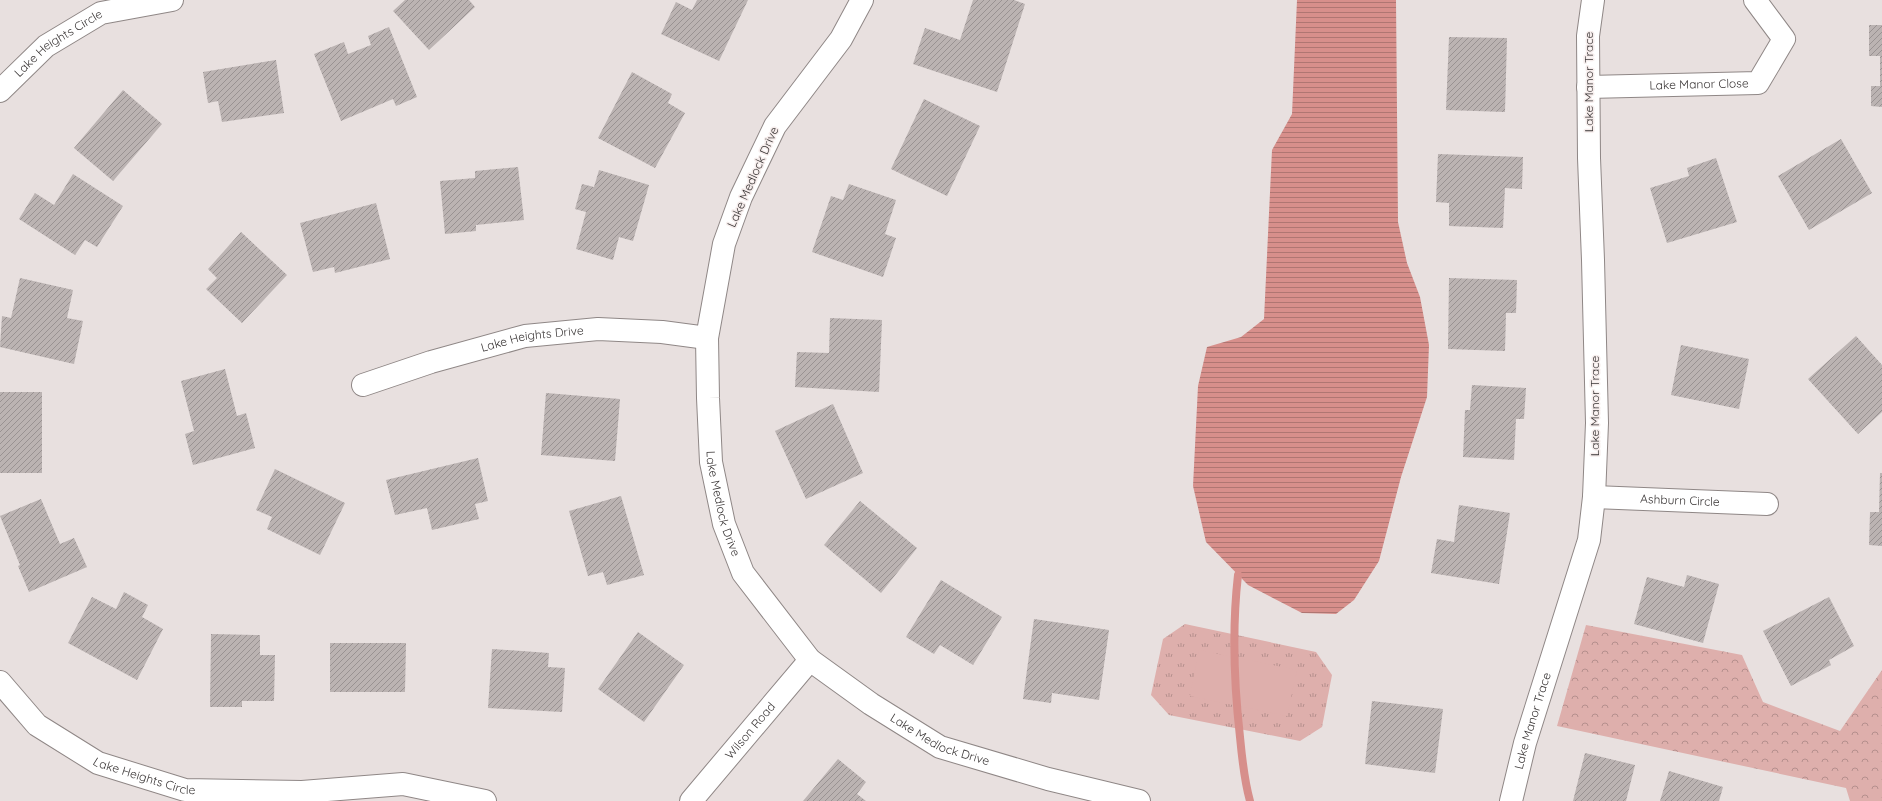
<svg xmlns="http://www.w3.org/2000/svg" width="1882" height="801" font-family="Quicksand,sans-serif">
  <defs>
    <pattern id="grass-tufts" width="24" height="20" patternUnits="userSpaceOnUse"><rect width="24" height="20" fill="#deafac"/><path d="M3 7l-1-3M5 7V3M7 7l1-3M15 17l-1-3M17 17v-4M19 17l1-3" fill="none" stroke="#b58f8d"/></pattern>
    <pattern id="forest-crowns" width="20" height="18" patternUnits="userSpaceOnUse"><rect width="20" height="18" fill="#deafac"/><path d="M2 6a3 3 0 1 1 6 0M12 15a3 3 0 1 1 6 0" fill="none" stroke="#b58f8d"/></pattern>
    <pattern id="water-rules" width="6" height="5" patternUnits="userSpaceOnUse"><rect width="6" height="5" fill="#d78f8b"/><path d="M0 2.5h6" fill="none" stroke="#af7672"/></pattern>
    <pattern id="building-hatch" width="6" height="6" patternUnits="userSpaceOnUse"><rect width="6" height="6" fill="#bbb3b2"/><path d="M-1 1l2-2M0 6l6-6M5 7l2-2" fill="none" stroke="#999292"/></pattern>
  </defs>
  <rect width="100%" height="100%" fill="#e8e0df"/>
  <path fill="url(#grass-tufts)" d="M 1185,624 L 1316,652 L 1332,675 L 1322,727 L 1300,741 L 1169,715 L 1151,695 L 1163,639 Z"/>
  <path fill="url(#forest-crowns)" d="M 1586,625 L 1742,655 L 1763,702 L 1840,731 L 1882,670 L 1882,801 L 1850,801 L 1846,788 L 1557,726 Z"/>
  <path fill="#deafac" d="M 1199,650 L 1297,670 L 1287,716 L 1190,696 Z"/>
  <path fill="url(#water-rules)" d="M 1297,0 L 1396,0 L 1398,222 L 1407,263 L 1420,297 L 1429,345 L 1427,397 L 1401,477 L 1379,561 L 1354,600 L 1336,614 L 1302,613 L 1248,585 L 1206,542 L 1193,486 L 1198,386 L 1207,347 L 1241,337 L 1264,319 L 1272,150 L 1292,114 Z"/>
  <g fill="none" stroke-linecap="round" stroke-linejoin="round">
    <path stroke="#d78f8b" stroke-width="8" d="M 1238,575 C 1232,628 1234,684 1240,737 C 1242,758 1244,780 1250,801"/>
  </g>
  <path fill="url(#building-hatch)" d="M 405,0 L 469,0 L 475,7 L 429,50 L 393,11 Z
    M 697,0 L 748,0 L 719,61 L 661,34 L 676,2 L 692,10 Z
    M 973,0 L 1014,0 L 1025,4 L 997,92 L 913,64 L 925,28 L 960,40 Z
    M 1869,25 L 1882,25 L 1882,107 L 1871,106 L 1871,86 L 1880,86 L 1880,56 L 1869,56 Z
    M 389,27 L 417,97 L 396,106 L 393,99 L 341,121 L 314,54 L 344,42 L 348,54 L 371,45 L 368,36 Z
    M 1449,37 L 1507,38 L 1505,112 L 1446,110 Z
    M 276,60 L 284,113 L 222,122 L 218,101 L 208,103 L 203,72 Z
    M 632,72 L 672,94 L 668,103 L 685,113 L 655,168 L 598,138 Z
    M 123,90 L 162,124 L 113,181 L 74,148 Z
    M 924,99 L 980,126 L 947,196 L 891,169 Z
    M 1841,139 L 1872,193 L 1809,230 L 1778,176 Z
    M 1438,154 L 1523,157 L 1522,189 L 1505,188 L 1503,228 L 1449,226 L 1449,203 L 1436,202 Z
    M 1716,158 L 1737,222 L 1667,243 L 1650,188 L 1689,176 L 1687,168 Z
    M 518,167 L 524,220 L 476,225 L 476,231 L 445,234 L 440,181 L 475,178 L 475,171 Z
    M 599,170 L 649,185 L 633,241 L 619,237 L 613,260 L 576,249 L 586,212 L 575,209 L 582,184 L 594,187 Z
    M 73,174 L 123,206 L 97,247 L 85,240 L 75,255 L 19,219 L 35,193 L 54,205 Z
    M 849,184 L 896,200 L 885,234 L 896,238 L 883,277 L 812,252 L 831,196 L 843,200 Z
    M 376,203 L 390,259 L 335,273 L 334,267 L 313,272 L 300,223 Z
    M 241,232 L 287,275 L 242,323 L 206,289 L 217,278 L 208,269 Z
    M 20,278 L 73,290 L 67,318 L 83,321 L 74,364 L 0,347 L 2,316 L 11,318 Z
    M 1449,278 L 1517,280 L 1516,313 L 1506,313 L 1505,351 L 1448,349 Z
    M 830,318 L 882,320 L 879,392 L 795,387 L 797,352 L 829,353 Z
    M 1856,336 L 1882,365 L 1882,412 L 1858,434 L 1808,379 Z
    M 1681,345 L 1749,359 L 1739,409 L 1671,395 Z
    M 225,369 L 237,416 L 246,413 L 255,448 L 193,465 L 185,434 L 194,431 L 181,381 Z
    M 1472,385 L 1526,388 L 1524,419 L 1516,419 L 1514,460 L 1463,457 L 1465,410 L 1470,410 Z
    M 0,392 L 42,392 L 42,473 L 0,473 Z
    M 546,393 L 620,399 L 615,461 L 541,455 Z
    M 833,404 L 863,473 L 806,499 L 775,431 Z
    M 478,458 L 488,501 L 475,504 L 479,519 L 432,530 L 427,508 L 395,515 L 386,480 Z
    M 275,469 L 345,503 L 320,555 L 267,529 L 272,517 L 256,510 Z
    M 1880,473 L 1882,473 L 1882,546 L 1869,545 L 1870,512 L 1879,512 Z
    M 621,496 L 644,575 L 607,585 L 603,572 L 588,576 L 569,511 Z
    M 41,499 L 60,544 L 74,538 L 87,567 L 29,592 L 18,566 L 20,565 L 0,516 Z
    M 860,501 L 917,548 L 881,593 L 824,545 Z
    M 1459,505 L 1510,513 L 1499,584 L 1431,573 L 1437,539 L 1454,542 Z
    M 1687,575 L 1719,584 L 1703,643 L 1634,624 L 1647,577 L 1684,587 Z
    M 941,580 L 1002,617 L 973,665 L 940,645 L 934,654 L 906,637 Z
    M 124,592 L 148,605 L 142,617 L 163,629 L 137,680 L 68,643 L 92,597 L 116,609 Z
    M 1829,597 L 1854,646 L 1829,660 L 1831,665 L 1791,686 L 1763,631 Z
    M 1034,619 L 1109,630 L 1099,700 L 1052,693 L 1051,703 L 1023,699 Z
    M 638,632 L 684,665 L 644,722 L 598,689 Z
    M 211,634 L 260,635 L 260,655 L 275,655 L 274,701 L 242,701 L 242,707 L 210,707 Z
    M 330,643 L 406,643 L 405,692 L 330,692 Z
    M 492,649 L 549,653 L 548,667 L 565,668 L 562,712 L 488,708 Z
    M 1372,701 L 1443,709 L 1435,773 L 1365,764 Z
    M 1585,753 L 1635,765 L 1626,801 L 1573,801 Z
    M 838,759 L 866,782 L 857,794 L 866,801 L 803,801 Z
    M 1669,771 L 1723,787 L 1719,801 L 1660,801 Z"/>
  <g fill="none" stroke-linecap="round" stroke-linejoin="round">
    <g stroke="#8f8786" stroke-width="24">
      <g id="minor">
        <path id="s1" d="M 862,0 L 841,39 L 775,126 L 741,197 L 724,244 L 707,338 L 708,398 L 711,462 L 724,524 L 743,573 L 810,660 L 871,704 L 940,747 L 1048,779 L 1139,801"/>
        <path id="s2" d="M 1588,87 L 1758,83 L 1784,39 L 1755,0"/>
        <path id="s3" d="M 0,91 L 46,46 L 101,13 L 172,0"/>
        <path id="s4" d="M 363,385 L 431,362 L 525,336 L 598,329 L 662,332 L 707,338"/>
        <path id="s5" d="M 1594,497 L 1767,504"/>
        <path id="s6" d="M 0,682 L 37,725 L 98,763 L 185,790 L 302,792 L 403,784 L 485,801"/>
        <path id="s7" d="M 691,801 L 810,660"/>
        <path id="s8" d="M 1511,801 L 1525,743 L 1589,540 L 1594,497 L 1597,423 L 1593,260 L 1589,158 L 1588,36 L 1593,0"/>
      </g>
    </g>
    <use href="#minor" stroke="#fff" stroke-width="22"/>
  </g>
  <g text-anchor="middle" stroke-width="3" stroke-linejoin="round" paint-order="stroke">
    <g font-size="12" fill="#383434" stroke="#f6edec">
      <text dy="4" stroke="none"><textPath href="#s3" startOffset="76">Lake Heights Circle</textPath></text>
      <text transform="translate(1589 82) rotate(-90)" y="4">Lake Manor Trace</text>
      <text dy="4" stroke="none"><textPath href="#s2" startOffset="111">Lake Manor Close</textPath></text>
      <text transform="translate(753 177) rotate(-66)" y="4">Lake Medlock Drive</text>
      <text dy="4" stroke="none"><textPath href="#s4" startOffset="176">Lake Heights Drive</textPath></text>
      <text transform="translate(1595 406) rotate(-90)" y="4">Lake Manor Trace</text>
      <text dy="4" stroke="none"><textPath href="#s5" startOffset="86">Ashburn Circle</textPath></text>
      <text dy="4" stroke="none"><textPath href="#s1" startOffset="545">Lake Medlock Drive</textPath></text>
      <text dy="4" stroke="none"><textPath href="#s8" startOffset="83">Lake Manor Trace</textPath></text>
      <text dy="4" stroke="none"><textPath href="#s7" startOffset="92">Wilson Road</textPath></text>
      <text dy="4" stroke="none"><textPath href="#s1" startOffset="881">Lake Medlock Drive</textPath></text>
      <text dy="4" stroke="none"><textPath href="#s6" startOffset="177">Lake Heights Circle</textPath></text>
    </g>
  </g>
</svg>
